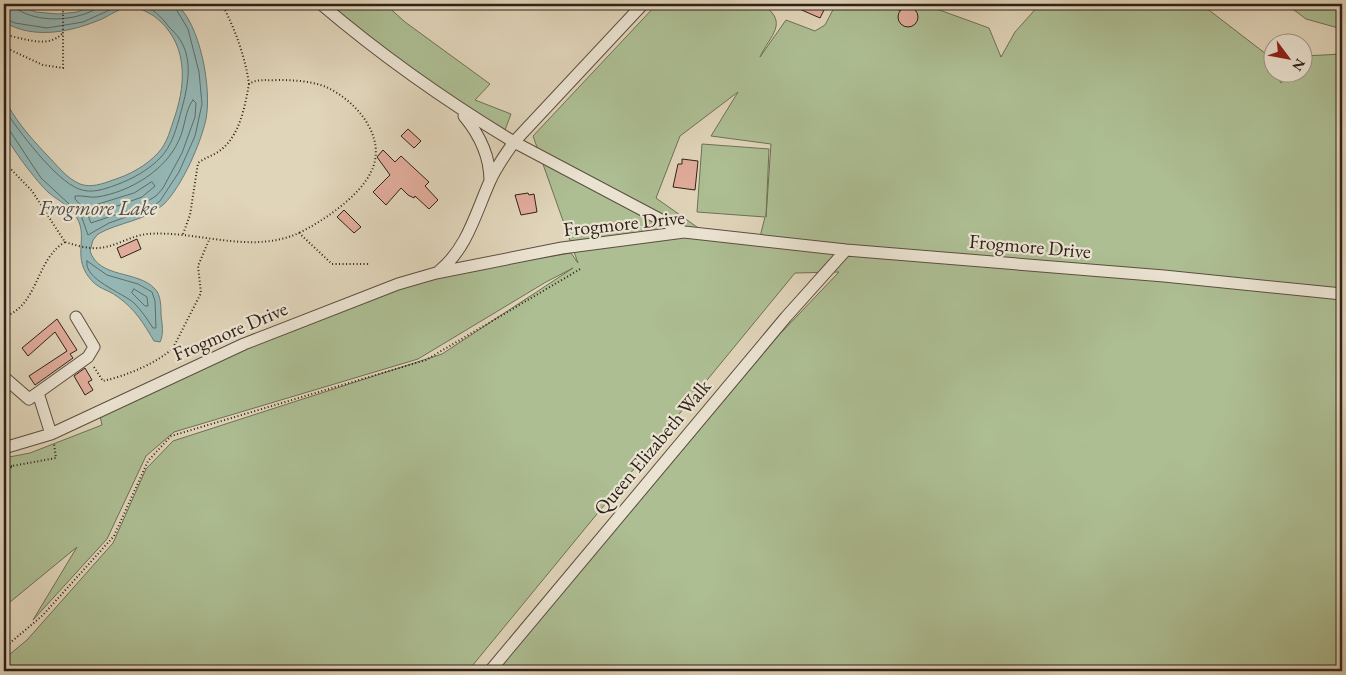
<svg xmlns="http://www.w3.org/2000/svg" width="1346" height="675" font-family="'EB Garamond',serif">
  <rect width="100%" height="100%" fill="#e0d4b9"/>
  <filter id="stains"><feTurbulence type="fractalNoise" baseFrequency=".004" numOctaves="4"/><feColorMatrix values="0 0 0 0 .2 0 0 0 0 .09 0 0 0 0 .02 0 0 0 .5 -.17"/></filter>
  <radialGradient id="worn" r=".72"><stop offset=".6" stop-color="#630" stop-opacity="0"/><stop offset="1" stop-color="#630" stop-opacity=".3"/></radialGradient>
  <path fill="#adbe93" stroke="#6e7056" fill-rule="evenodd" d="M 329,4 L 385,4 L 405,22 L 490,84 L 475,100 L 511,114 L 505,130 L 415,77 Z
    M 657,4 L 762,4 C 790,23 770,35 760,57 L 786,20 L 815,31 L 825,25 L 836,4 L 923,4 L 989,28 L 1001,57 L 1015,32 L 1040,4 L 1201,4 L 1270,57 L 1274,72 L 1276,73 L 1281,83 L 1291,73 L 1304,72 L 1304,56 L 1342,54 L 1342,671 L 497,671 L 779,335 L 839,272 L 795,273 L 468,671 L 4,671 L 4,659 L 27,640 L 113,543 L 146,469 L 173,441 L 442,354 L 573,268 L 546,282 L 418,359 L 174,432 L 146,456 L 107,539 L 33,620 L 77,547 L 4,607 L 4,458 L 30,453 L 102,425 L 100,416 C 209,361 329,306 448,275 C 488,265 530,260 571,253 L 578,263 L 533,136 ZM 738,92 L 711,136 L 771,144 L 766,217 L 769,149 L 702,144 L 697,212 L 765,217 L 760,237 L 704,232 L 656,198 L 680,136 Z
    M 1286,4 L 1342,4 L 1342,29 L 1306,19 Z"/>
  <path fill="#94b7b5" stroke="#6c7b77" d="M 4,4 L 17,4 L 36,12 L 58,14 L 77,12 L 96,4 L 176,4 C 200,23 212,88 206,119 C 201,143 182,186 164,204 C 146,221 119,222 98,234 L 93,240 L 90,251 C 99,279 138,270 155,289 C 161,295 161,307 161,315 C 162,323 164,334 160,342 L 154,341 C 144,324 135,309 118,297 C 106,288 98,290 88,276 C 73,255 88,237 77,218 C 71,207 58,200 49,193 C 37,182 9,146 4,131 C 1,121 4,107 4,97 C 13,118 30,137 46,154 C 57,165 66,178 80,184 C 91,188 102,184 113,180 C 129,175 146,166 158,153 C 168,142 170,130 175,116 C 187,80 187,41 154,16 C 147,12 137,6 129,7 C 120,8 110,15 102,19 C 71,32 34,40 4,22 Z"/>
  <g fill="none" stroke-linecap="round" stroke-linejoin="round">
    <path stroke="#626c67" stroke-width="1" d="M 16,4 L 17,9 C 38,23 73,21 94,10 L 97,4
      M 4,18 L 15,23 L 47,28 L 83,22 L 123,4
      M 193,100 L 196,103 L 195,117 L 182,153 L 163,188 L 156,196 L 136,208 L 91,223 L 86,211 L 75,199 L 75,196 C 82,195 90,198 97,197 C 130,192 166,170 179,140 C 185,128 185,110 193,100 Z
      M 4,109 C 19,131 55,180 79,189 C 92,194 104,189 116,185 C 132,179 149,170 161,157 C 171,146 175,133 179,119 C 185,97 194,68 183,45 C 180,38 174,32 169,27 C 161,16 153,9 140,4
      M 4,129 L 10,131 L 41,178 L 81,215 L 88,235 L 109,223 L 149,209 L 160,201 L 179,172 L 195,136 L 202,104 L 199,72 L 188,29 L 173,4
      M 152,182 L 155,186 L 142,197 L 98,213 L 95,211 L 95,205 L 134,193 Z
      M 87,261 L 107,275 L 138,284 L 152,292 L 155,301 L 156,328 L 153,328 C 147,319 142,311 134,303 C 123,293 83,279 87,261 Z
      M 134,289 L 147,297 L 148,306 L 145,306 L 132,293 Z"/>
  </g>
  <path fill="#e1ac9b" stroke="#2f2119" d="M 788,4 L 827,4 L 820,18 Z
    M898 17a10 10 0 1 1 20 0a10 10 0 1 1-20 0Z
    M 408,129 L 421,141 L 414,148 L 401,136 Z
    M 383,150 L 395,162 L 401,156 L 429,182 L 425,186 L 438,200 L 429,209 L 415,196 L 414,198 L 408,195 L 401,188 L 386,205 L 373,192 L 390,175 L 377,157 Z
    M 682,159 L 698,161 L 695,190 L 673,187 L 678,164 L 682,164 Z
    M 528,193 L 529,195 L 534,194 L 537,212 L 521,215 L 515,195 Z
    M 344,210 L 361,227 L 354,233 L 337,217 Z
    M 137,239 L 141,249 L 121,258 L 117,248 Z
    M 57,319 L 77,350 L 70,354 L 73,358 L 35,385 L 29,376 L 67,351 L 55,332 L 28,356 L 22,348 Z
    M 85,368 L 92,380 L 88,382 L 93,390 L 85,395 L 74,376 Z"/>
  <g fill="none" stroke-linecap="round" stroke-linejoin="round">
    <g stroke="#5b4e41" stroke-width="13">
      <path id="minor" d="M 321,4 C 382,56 446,101 514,142 L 643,4
        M 464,116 C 479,134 490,157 490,181
        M 439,271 C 467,249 476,212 490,181 C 496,167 505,155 514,142 L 684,232
        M 6,379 L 29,399 L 88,357 L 94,347 L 76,317
        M 38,393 L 51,434
        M 4,448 L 51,434 L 244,344 L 398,284 L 436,273 L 562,248 L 684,232 L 846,250 L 1164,276 L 1342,294
        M 490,671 L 786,317 L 846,250"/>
    </g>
    <path stroke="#2f2119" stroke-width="2" stroke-dasharray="1 2.5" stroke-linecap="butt" d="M 222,4 C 235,29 245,56 249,84 C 258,78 267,81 278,80 C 294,80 311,81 326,87 C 357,101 388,138 371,172 C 359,197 323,221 299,233
      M 895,4 L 901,12
      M 4,35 C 22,37 47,50 63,33
      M 4,47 L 43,65 L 63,68 L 63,4
      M 4,162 L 32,191 L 65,242 C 75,245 87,249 99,248 C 115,247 130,236 147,234 C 197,230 250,255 299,233 L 332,264 L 370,264
      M 183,234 L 190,215 L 198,163 C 206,157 215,155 222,149 C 240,134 245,106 249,84
      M 4,317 C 39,305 35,260 65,242
      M 94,367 L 103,381 C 125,376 156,364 173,348 L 201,293 L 198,266 L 209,240
      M 4,467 L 12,466
      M 4,476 L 12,466 L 56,458 L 54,444
      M 4,648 L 43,615 L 114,536 L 148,461 L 171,436 L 426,360 L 582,268"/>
    <use href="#minor" stroke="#ebe3d2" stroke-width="11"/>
  </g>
  <g text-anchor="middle" stroke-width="4.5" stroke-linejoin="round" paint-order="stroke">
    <g font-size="20" fill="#2f2119" stroke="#ebe3d2">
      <text transform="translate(624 223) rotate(-6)" y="7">Frogmore Drive</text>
      <text transform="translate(1030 246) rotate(5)" y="7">Frogmore Drive</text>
      <text transform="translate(230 331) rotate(-23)" y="7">Frogmore Drive</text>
      <text transform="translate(652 447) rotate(-50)" y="7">Queen Elizabeth Walk</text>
    </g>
    <g font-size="21" font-style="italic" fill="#4d4e48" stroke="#ebe3d2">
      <text x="98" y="215">Frogmore Lake</text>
    </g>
  </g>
  <rect width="1346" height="675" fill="none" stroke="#e0d4b9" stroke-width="20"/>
  <rect x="5" y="5" width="1336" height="665" fill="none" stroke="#2f2119" stroke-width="2.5"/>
  <rect x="10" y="10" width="1326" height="655" fill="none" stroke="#2f2119"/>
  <g transform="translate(1288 58) rotate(122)"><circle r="24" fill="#ebe3d2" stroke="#a09588"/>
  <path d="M0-4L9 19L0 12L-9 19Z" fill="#8f2418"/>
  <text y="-8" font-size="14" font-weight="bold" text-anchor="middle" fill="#2f2119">N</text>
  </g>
  <rect width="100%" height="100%" filter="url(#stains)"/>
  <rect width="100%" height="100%" fill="url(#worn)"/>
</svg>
